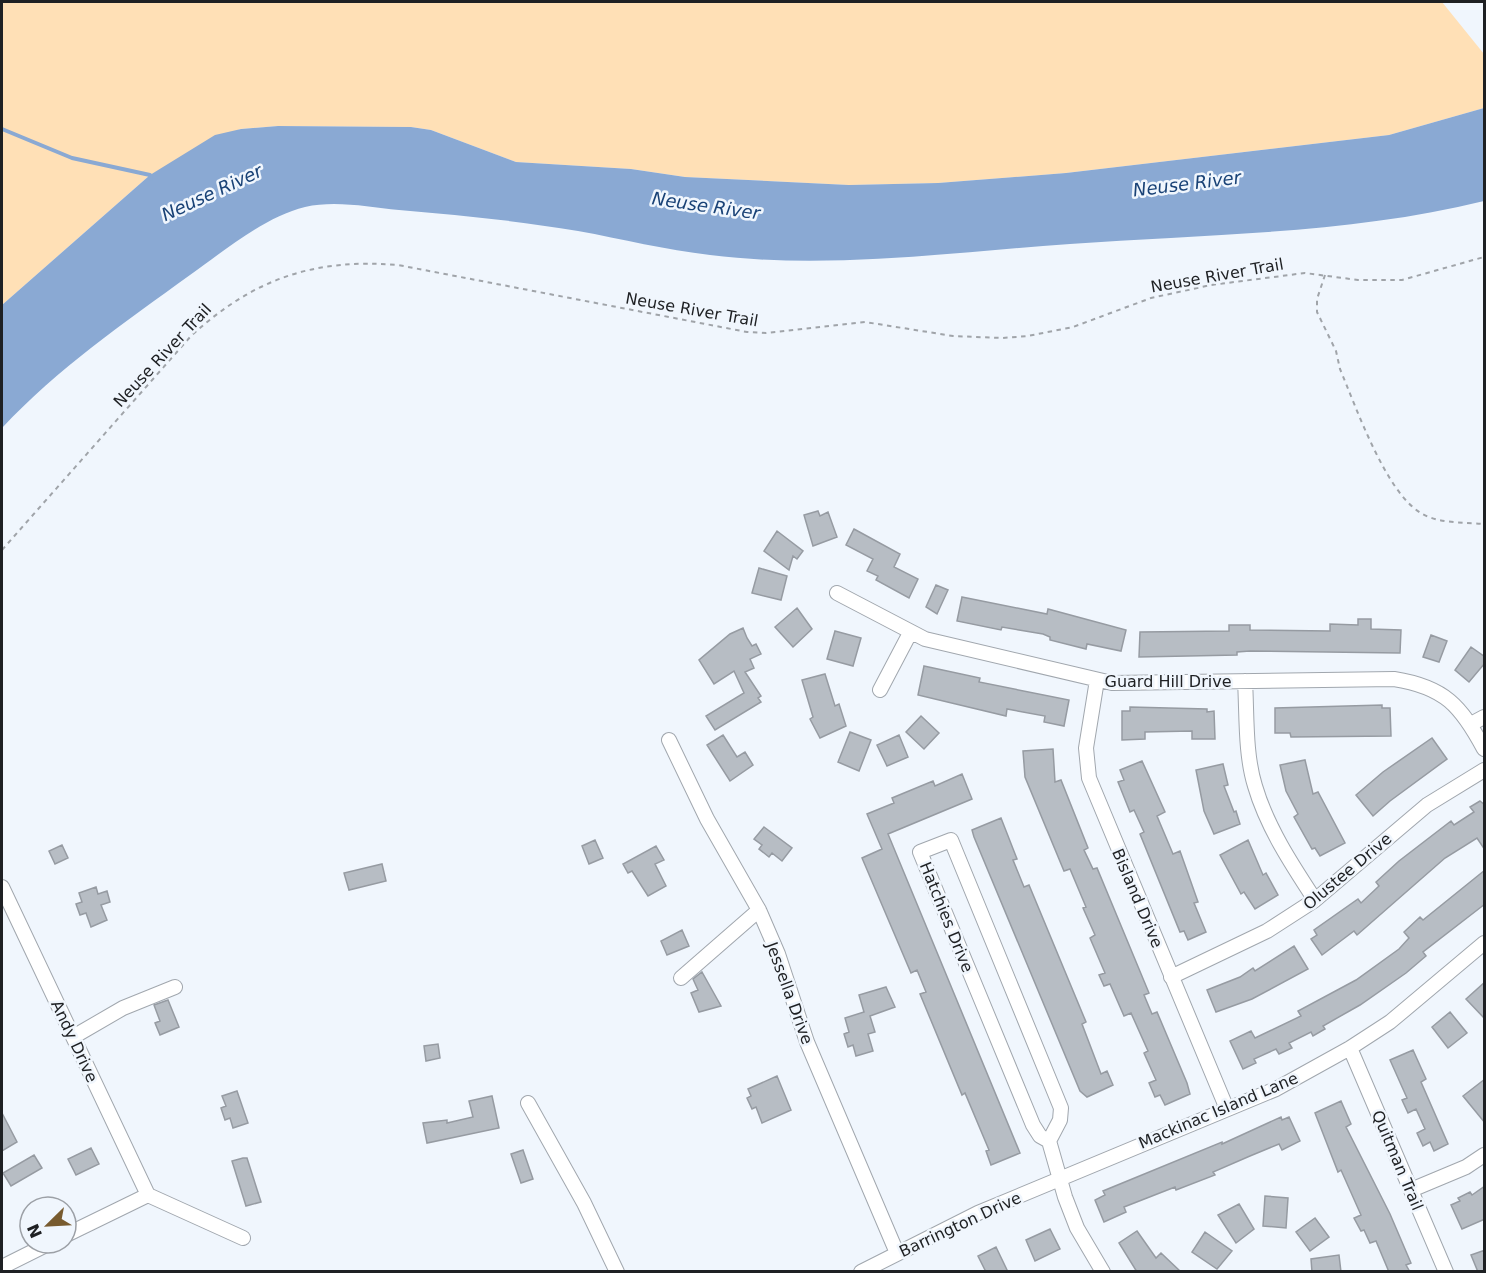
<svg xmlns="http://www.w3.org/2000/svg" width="1486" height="1273" font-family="'DejaVu Sans',sans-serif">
  <rect width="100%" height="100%" fill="#f0f6fd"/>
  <path fill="#ffe0b6" d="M 2,2 L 1442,2 L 1484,54 L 1484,108 L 1389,135 L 1066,173 L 938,183 L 849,185 L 685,177 L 631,169 L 516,162 L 431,130 L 411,127 L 278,126 L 240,129 L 150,175 L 2,305 Z"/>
  <path fill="#8aa9d3" d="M 1484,108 L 1484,201 C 1351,234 1208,234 1070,244 C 950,252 830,270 710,255 C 666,250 622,239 578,231 C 519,221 459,215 399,210 C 368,207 335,200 305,207 C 264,217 224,251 190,275 C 125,322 57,369 2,428 L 2,305 L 150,175 L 215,135 L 241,129 L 278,126 L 411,127 L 431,130 L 516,162 L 631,169 L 685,177 L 849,185 L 938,183 L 1066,173 L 1389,135 Z"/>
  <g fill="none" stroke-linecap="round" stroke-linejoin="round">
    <path stroke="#8aa9d3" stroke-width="4" d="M 2,129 L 72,158 L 150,175 L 151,179"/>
  </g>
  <path fill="#b7bdc4" stroke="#969ba2" stroke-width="1.5" d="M 818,511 L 820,516 L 828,512 L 837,537 L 813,546 L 804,515 Z
    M 854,529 L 900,554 L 894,567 L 918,579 L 909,598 L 876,580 L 878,576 L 867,571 L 873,559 L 846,545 Z
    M 777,531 L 803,551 L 797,559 L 793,556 L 789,570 L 764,551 Z
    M 759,568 L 787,576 L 781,600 L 752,593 Z
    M 936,585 L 948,590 L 937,614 L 926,607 Z
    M 962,597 L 1047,614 L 1048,609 L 1126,630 L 1121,651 L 1087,644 L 1086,649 L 1050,640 L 1050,637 L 1043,634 L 1002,627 L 1001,630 L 957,621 Z
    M 797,608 L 812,629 L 793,647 L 775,627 Z
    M 1358,619 L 1371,619 L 1371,629 L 1401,630 L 1400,653 L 1250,651 L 1237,652 L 1237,655 L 1139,657 L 1140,632 L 1229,631 L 1229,625 L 1250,625 L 1250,630 L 1330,631 L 1330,624 L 1358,625 Z
    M 743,628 L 747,638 L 752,646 L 756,644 L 761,654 L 750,659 L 754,668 L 745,672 L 761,696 L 758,698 L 761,702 L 715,730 L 706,716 L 744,693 L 734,671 L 714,684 L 699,660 L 730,634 Z
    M 835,631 L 861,638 L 853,666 L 827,659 Z
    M 1431,635 L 1447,641 L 1439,662 L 1423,657 Z
    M 1471,647 L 1485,657 L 1485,663 L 1469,682 L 1455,670 Z
    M 924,666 L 980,678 L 979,682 L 1069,700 L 1064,726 L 1044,722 L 1045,716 L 1007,709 L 1006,716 L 918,695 Z
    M 825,674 L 835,706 L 839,704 L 846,726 L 820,738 L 810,719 L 813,717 L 802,680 Z
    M 1382,705 L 1382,708 L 1390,708 L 1391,736 L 1291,737 L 1290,733 L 1275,733 L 1275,708 Z
    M 1130,707 L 1207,709 L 1207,712 L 1214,711 L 1215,739 L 1192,739 L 1192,731 L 1145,732 L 1145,739 L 1122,740 L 1122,711 L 1130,711 Z
    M 921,716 L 939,733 L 924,749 L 906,732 Z
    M 850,732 L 871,740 L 859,771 L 838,762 Z
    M 723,735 L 737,757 L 745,752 L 753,765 L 730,781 L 707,745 Z
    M 899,735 L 908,757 L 887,766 L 877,745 Z
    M 1432,738 L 1447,759 L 1390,801 L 1373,816 L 1356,795 L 1383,772 Z
    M 1053,749 L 1055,782 L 1061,780 L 1088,848 L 1084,850 L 1093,869 L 1097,868 L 1149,993 L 1144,995 L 1152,1014 L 1157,1012 L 1187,1083 L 1190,1094 L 1165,1105 L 1160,1095 L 1155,1097 L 1149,1083 L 1156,1080 L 1144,1053 L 1148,1051 L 1131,1013 L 1124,1016 L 1110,984 L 1104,986 L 1099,975 L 1105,973 L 1090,938 L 1095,935 L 1083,908 L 1086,907 L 1070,869 L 1064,871 L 1025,777 L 1023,751 Z
    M 1305,760 L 1313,794 L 1318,792 L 1345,843 L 1320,856 L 1315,848 L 1312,849 L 1294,817 L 1298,814 L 1286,791 L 1280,765 Z
    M 1142,761 L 1165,812 L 1157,816 L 1173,854 L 1180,851 L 1198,902 L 1194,903 L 1206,932 L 1188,940 L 1184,931 L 1180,932 L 1140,834 L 1144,832 L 1134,810 L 1130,812 L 1118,782 L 1124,780 L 1120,770 Z
    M 1223,764 L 1228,785 L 1224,786 L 1234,812 L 1236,811 L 1240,824 L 1214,834 L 1204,811 L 1196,770 Z
    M 962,774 L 972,799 L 888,834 L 1020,1153 L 991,1165 L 986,1151 L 989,1150 L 965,1093 L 962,1095 L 920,994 L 926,992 L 917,970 L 911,973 L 862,858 L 882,849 L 867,814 L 894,803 L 892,798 L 933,781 L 935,786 Z
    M 1480,801 L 1485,805 L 1485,850 L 1477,838 L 1445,858 L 1357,935 L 1354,931 L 1322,955 L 1311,939 L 1317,935 L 1314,930 L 1358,899 L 1361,903 L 1379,886 L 1376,882 L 1399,861 L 1451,821 L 1454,825 L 1474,812 L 1470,807 Z
    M 1001,818 L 1017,859 L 1013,860 L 1024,887 L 1029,885 L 1086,1022 L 1082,1024 L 1101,1074 L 1107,1071 L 1113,1085 L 1087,1097 L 1080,1091 L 974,837 L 972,830 Z
    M 764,827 L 792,848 L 782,861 L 772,853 L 769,857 L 759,849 L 762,845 L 754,839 Z
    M 595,840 L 603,858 L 589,864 L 582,846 Z
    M 1248,840 L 1263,875 L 1266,873 L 1278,895 L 1255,909 L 1244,892 L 1241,894 L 1220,855 Z
    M 62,845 L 68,858 L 55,864 L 49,851 Z
    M 656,846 L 664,860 L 655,864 L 666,886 L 648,896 L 632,871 L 628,873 L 623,864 Z
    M 382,864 L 386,881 L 349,890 L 344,873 Z
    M 1485,870 L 1485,904 L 1423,952 L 1426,956 L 1406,973 L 1360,1005 L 1323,1026 L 1325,1029 L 1313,1036 L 1311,1032 L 1289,1043 L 1292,1048 L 1279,1054 L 1276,1049 L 1254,1059 L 1256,1063 L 1243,1069 L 1230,1041 L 1251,1031 L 1255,1038 L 1301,1016 L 1298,1011 L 1356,980 L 1399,949 L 1409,938 L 1404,932 L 1420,917 L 1423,920 Z
    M 96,887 L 98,894 L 107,891 L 110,902 L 101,905 L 107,920 L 91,927 L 86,913 L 80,915 L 76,904 L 82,902 L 79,893 Z
    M 682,930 L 689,946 L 667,955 L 661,941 Z
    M 1294,946 L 1308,969 L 1252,999 L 1216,1012 L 1207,990 L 1240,977 L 1253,968 L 1255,971 Z
    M 702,972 L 721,1006 L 699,1012 L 691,993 L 698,990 L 693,979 Z
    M 1485,982 L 1485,1019 L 1466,999 Z
    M 886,987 L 895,1007 L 870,1016 L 875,1032 L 868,1034 L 873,1051 L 856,1056 L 853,1045 L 848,1047 L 844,1034 L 849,1032 L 845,1018 L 864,1012 L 859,995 Z
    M 168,1000 L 179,1027 L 160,1035 L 155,1023 L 160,1021 L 154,1005 Z
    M 1450,1012 L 1467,1033 L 1448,1048 L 1432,1027 Z
    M 438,1044 L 440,1058 L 426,1061 L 424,1046 Z
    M 1413,1050 L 1426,1079 L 1421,1082 L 1448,1144 L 1434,1151 L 1430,1142 L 1423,1146 L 1417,1133 L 1425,1129 L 1416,1109 L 1408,1113 L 1402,1100 L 1407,1098 L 1390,1060 Z
    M 777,1076 L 791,1110 L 762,1123 L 756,1107 L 752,1109 L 747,1098 L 751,1096 L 748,1089 Z
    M 1485,1079 L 1485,1123 L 1463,1096 Z
    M 237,1091 L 248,1123 L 233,1128 L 230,1118 L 225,1120 L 221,1108 L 226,1106 L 222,1096 Z
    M 492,1096 L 499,1128 L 427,1143 L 423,1123 L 447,1120 L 447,1123 L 473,1117 L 469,1101 Z
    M 1341,1101 L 1351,1124 L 1346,1127 L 1390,1214 L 1411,1263 L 1406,1265 L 1410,1272 L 1389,1272 L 1376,1241 L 1370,1243 L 1364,1230 L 1361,1231 L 1354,1218 L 1361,1215 L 1341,1170 L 1338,1172 L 1315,1113 Z
    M 2,1113 L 17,1142 L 2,1151 Z
    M 1281,1117 L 1282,1120 L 1289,1117 L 1300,1141 L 1282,1150 L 1279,1144 L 1250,1156 L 1213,1172 L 1215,1175 L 1176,1190 L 1175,1187 L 1124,1207 L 1126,1212 L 1104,1222 L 1095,1200 L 1105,1195 L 1103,1191 L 1222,1142 L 1222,1144 Z
    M 91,1148 L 99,1164 L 76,1175 L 68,1159 Z
    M 523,1150 L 533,1179 L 521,1183 L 511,1154 Z
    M 34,1155 L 42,1168 L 11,1186 L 3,1173 Z
    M 243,1158 L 247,1158 L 261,1202 L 246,1206 L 232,1161 Z
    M 1485,1186 L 1485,1219 L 1462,1229 L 1451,1205 L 1460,1201 L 1458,1198 L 1470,1192 L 1472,1195 Z
    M 1265,1196 L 1288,1198 L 1286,1228 L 1263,1226 Z
    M 1239,1204 L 1254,1229 L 1236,1243 L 1218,1215 Z
    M 1315,1218 L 1329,1237 L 1310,1251 L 1296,1232 Z
    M 1050,1229 L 1060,1249 L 1035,1261 L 1026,1240 Z
    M 1137,1231 L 1156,1258 L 1161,1253 L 1181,1272 L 1137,1272 L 1119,1243 Z
    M 1205,1232 L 1232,1251 L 1217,1269 L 1192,1252 Z
    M 996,1247 L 1008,1272 L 986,1272 L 978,1256 Z
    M 1485,1250 L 1485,1272 L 1478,1272 L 1471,1255 Z
    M 1339,1255 L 1341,1272 L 1312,1272 L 1311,1259 Z"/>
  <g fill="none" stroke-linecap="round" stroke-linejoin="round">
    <g stroke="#a1a7ae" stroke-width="16">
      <path id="minor" d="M 837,593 L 925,639 L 1112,683 L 1394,679 C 1445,687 1461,706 1484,749
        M 1097,680 L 1086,748 L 1089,778 L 1227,1109
        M 1245,681 C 1247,715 1245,754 1255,786 C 1267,827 1292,865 1315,900
        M 880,690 L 910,633
        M 1471,724 L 1484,717
        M 669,740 L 707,819 L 759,910 L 778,954 L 807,1042 L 897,1253
        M 2,887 L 148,1195
        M 1171,977 L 1267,931 L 1315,900 L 1427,805 L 1484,770
        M 681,978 L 759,910
        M 73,1037 L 123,1008 L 175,987
        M 1350,1048 L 1446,1272
        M 528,1103 L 584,1203 L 617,1272
        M 1049,1141 L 1060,1120 L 1061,1108 L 951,840 L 920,852 L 1033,1125 L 1040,1136 L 1049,1141 L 1065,1197 L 1077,1228 L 1103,1272
        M 1411,1190 L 1466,1167 L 1484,1155
        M 148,1195 L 243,1238
        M 66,1235 L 148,1195
        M 2,1267 L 50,1243
        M 861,1272 L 978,1213 L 1276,1089 L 1350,1048 L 1390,1022 L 1484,943"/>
    </g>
    <path stroke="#a0a4a9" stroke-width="2" stroke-dasharray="4.5 4.5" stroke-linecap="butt" d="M 1325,275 L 1317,299 L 1317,312 L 1336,351 L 1340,369 C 1356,407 1386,493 1421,513 C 1438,524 1465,522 1484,524
      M 2,550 L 191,336 C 253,279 314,258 398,265 L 747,332 L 766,333 L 865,322 L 953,336 L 1002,338 L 1028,336 L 1073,327 L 1151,298 L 1211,285 L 1305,273 L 1358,280 L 1402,280 L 1484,257"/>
    <use href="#minor" stroke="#fff" stroke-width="14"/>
  </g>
  <g text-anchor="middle" stroke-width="5" stroke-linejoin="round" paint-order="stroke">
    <g font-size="16" fill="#1e2023" stroke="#f0f6fd">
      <text transform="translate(1217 275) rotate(-10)" y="6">Neuse River Trail</text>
      <text transform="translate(692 309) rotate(10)" y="6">Neuse River Trail</text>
      <text transform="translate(162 355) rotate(-47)" y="6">Neuse River Trail</text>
      <text x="1168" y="687">Guard Hill Drive</text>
      <text transform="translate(1347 871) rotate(-40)" y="6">Olustee Drive</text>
      <text transform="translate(1138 898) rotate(67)" y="6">Bisland Drive</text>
      <text transform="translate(947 917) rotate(68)" y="6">Hatchies Drive</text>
      <text transform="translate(790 993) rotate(70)" y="6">Jessella Drive</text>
      <text transform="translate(75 1041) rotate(65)" y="6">Andy Drive</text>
      <text transform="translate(1218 1110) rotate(-23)" y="6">Mackinac Island Lane</text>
      <text transform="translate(1398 1160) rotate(67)" y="6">Quitman Trail</text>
      <text transform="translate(960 1224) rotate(-25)" y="6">Barrington Drive</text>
    </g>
    <g font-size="18" font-style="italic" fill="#194276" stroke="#f0f6fd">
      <text transform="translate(1187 184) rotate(-7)" y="6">Neuse River</text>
      <text transform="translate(212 193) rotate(-25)" y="6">Neuse River</text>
      <text transform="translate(706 206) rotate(8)" y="6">Neuse River</text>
    </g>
  </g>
  <rect width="1486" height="1273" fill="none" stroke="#1e2023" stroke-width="6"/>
  <g transform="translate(48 1225) rotate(246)"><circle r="28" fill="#f0f6fd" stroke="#9ca0a6" stroke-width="1.5"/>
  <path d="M0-4.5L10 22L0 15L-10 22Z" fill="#785b2f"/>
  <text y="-9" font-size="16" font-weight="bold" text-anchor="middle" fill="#1e2023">N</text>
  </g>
</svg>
